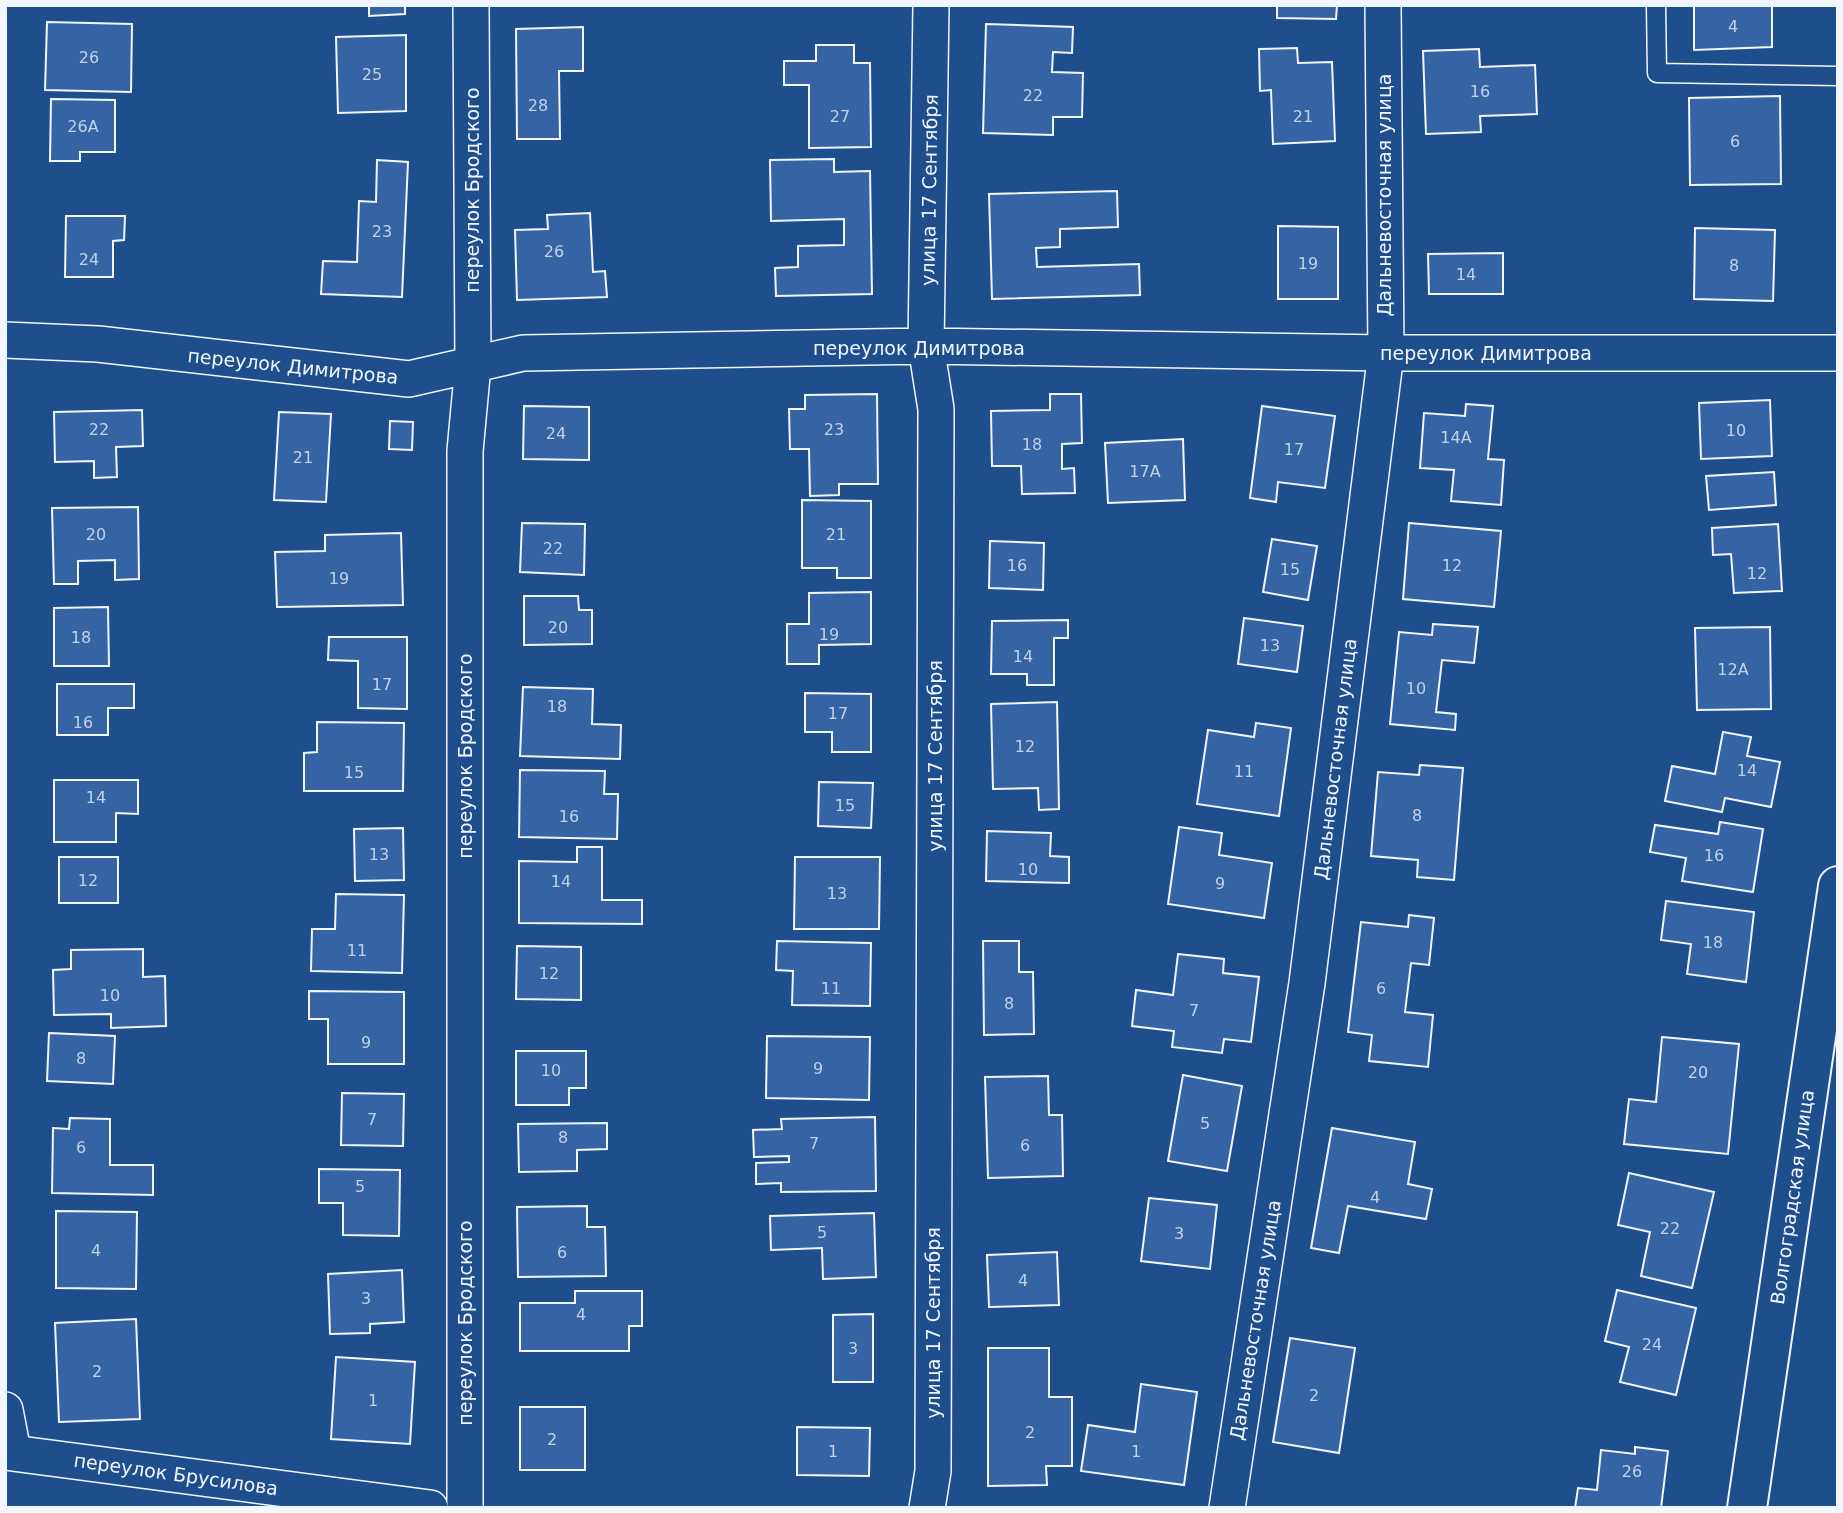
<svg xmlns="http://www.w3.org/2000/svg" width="1843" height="1513" font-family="'DejaVu Sans',sans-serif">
  <rect width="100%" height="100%" fill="#1f4e8c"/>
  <path fill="#3563a3" stroke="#f2f6ff" stroke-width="2" d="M 369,5 L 405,5 L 405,14 L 369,16 Z
    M 1277,5 L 1337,5 L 1336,19 L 1277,18 Z
    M 1694,5 L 1772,5 L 1772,47 L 1694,50 Z
    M 47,22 L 132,24 L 131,92 L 45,90 Z
    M 986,24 L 1073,27 L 1072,53 L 1053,52 L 1052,72 L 1083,73 L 1082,117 L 1053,117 L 1053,135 L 983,133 Z
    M 583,27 L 583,71 L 559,71 L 560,139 L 517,139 L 516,29 Z
    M 406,35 L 406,111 L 338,113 L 336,37 Z
    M 816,45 L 854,45 L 854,63 L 870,63 L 871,147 L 809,148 L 809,85 L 784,85 L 784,61 L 816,61 Z
    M 1297,48 L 1298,63 L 1332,62 L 1335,141 L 1273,144 L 1271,90 L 1260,91 L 1259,49 Z
    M 1479,49 L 1480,67 L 1535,65 L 1537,114 L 1480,116 L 1481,132 L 1426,134 L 1423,51 Z
    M 1780,96 L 1781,184 L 1690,185 L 1689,98 Z
    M 51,99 L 115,100 L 115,152 L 80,152 L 80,161 L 50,161 Z
    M 834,159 L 834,172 L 870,171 L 872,294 L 776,296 L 775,268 L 798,267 L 798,246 L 844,245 L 844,219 L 771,221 L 770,160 Z
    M 377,160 L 408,162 L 402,297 L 321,294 L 323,261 L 357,262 L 359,201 L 376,202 Z
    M 1117,191 L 1118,227 L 1060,229 L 1060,247 L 1036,248 L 1037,267 L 1139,264 L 1140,295 L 992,299 L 989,194 Z
    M 590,213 L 593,272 L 605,271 L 607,297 L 517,300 L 515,230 L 548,229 L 547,215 Z
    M 66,216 L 125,216 L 124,240 L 113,241 L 113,277 L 65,277 Z
    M 1278,226 L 1338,227 L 1338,299 L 1278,299 Z
    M 1695,228 L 1775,230 L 1773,301 L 1694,299 Z
    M 1503,253 L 1503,294 L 1429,294 L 1428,254 Z
    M 877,394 L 878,484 L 839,484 L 839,495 L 810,496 L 809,449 L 790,449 L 789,409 L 805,409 L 805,395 Z
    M 1050,394 L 1081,394 L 1082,443 L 1062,444 L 1062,469 L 1074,468 L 1075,493 L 1022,494 L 1021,466 L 992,466 L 991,411 L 1050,410 Z
    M 1770,400 L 1772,456 L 1701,459 L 1699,403 Z
    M 1466,404 L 1493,406 L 1488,459 L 1504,460 L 1501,505 L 1451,501 L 1454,470 L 1420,468 L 1424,413 L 1465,416 Z
    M 524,406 L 589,407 L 589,460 L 523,459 Z
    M 1262,406 L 1335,416 L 1325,488 L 1278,482 L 1276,502 L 1250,498 Z
    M 142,410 L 143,446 L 116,447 L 117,477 L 94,478 L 94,461 L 55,462 L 54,412 Z
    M 279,412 L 331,414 L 326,502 L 274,500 Z
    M 390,421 L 413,422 L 412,450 L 389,449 Z
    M 1183,439 L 1185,500 L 1108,503 L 1105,443 Z
    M 1774,472 L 1776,505 L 1709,510 L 1706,476 Z
    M 802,500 L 871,501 L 871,578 L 837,578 L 837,568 L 802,568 Z
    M 138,507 L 139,579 L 115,580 L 115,560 L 78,561 L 78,584 L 54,584 L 52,508 Z
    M 522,523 L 585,524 L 584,575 L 520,572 Z
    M 1409,523 L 1501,531 L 1494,607 L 1403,599 Z
    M 1778,524 L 1782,591 L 1734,593 L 1731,554 L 1713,555 L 1712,528 Z
    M 401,533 L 403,605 L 277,607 L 275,552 L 325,551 L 325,535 Z
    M 1272,539 L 1317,546 L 1308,600 L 1263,592 Z
    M 990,541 L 1044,543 L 1043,590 L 989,588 Z
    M 871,592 L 871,644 L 819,645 L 819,664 L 787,664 L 787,624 L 809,624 L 809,593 Z
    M 524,596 L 578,596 L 579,610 L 592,610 L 592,644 L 524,645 Z
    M 108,607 L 109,666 L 54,666 L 54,608 Z
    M 1244,618 L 1303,626 L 1297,672 L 1238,664 Z
    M 1068,620 L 1068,638 L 1054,638 L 1054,685 L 1027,685 L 1027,674 L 991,674 L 992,621 Z
    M 1433,624 L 1478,627 L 1474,663 L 1442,660 L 1436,712 L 1456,714 L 1455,730 L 1390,724 L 1399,632 L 1432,635 Z
    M 1770,627 L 1771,709 L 1697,710 L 1695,628 Z
    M 329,637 L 407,637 L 407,709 L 358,708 L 358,661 L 328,660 Z
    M 57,684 L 134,684 L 134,708 L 108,708 L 108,735 L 57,735 Z
    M 523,687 L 593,689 L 592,724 L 621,725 L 620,759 L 520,756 Z
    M 805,693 L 871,694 L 871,752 L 832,752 L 832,732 L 805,732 Z
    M 1057,702 L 1059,809 L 1039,810 L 1038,788 L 993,789 L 991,704 Z
    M 317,722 L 404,723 L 403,791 L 304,791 L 304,753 L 317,752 Z
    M 1256,723 L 1291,728 L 1279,816 L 1197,804 L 1208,730 L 1254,737 Z
    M 1723,732 L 1751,737 L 1747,756 L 1780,762 L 1771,807 L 1725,798 L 1722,812 L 1665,801 L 1672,766 L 1715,774 Z
    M 1420,765 L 1463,768 L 1454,880 L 1417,877 L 1418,860 L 1371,856 L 1378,772 L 1419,775 Z
    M 520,770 L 605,771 L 604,794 L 618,794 L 617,839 L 519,837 Z
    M 54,780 L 138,780 L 138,814 L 116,813 L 116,842 L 54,842 Z
    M 819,782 L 873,783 L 871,828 L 818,826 Z
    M 1720,822 L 1763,829 L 1753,892 L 1682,881 L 1686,858 L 1650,852 L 1655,825 L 1718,834 Z
    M 1179,827 L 1222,833 L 1219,855 L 1272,863 L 1264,918 L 1168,904 Z
    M 403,828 L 404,880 L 355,881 L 354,829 Z
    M 987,831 L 1051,833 L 1050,856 L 1069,857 L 1069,883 L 986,881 Z
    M 577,847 L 602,847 L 602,900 L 642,900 L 642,924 L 519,923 L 519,861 L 577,862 Z
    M 59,857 L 118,857 L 118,903 L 59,903 Z
    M 795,857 L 880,857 L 879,929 L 794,929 Z
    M 336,894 L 404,895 L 402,973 L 311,971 L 312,929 L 335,929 Z
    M 1666,901 L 1754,912 L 1746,982 L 1687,974 L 1691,944 L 1661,940 Z
    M 1409,915 L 1434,918 L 1429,965 L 1411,963 L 1405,1012 L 1433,1015 L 1428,1067 L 1369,1061 L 1372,1035 L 1348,1032 L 1361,922 L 1408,927 Z
    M 777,941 L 871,943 L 870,1006 L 792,1005 L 793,971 L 776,970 Z
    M 983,941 L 1019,941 L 1019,972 L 1033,972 L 1034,1034 L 984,1035 Z
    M 517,946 L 581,947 L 581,1000 L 516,999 Z
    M 143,949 L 143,977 L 165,976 L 166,1026 L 111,1028 L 111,1014 L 54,1015 L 53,970 L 71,969 L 71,950 Z
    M 1178,954 L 1224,959 L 1223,973 L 1259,977 L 1251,1042 L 1224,1039 L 1222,1053 L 1172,1047 L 1174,1031 L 1132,1026 L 1136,990 L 1173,995 Z
    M 309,991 L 404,992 L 404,1064 L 328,1064 L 328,1019 L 309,1019 Z
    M 49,1033 L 115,1036 L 113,1084 L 47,1081 Z
    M 767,1036 L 870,1037 L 869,1100 L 766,1098 Z
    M 1662,1037 L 1739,1044 L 1728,1154 L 1624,1144 L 1629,1099 L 1656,1102 Z
    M 516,1051 L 586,1051 L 586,1088 L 569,1088 L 569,1105 L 516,1105 Z
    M 1183,1075 L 1242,1086 L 1227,1171 L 1168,1161 Z
    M 1048,1076 L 1049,1115 L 1062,1115 L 1063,1176 L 988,1178 L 985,1077 Z
    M 342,1093 L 404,1094 L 403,1146 L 341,1145 Z
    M 875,1117 L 876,1191 L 781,1192 L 781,1183 L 756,1184 L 756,1163 L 789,1162 L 789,1156 L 754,1157 L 753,1130 L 782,1129 L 781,1119 Z
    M 70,1118 L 110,1119 L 110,1165 L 153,1165 L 153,1195 L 52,1193 L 53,1128 L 69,1129 Z
    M 607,1123 L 607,1149 L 577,1150 L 577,1171 L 519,1172 L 518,1124 Z
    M 1332,1128 L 1415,1142 L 1408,1184 L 1432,1189 L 1426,1219 L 1348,1206 L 1339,1253 L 1311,1248 Z
    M 319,1169 L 400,1170 L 399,1236 L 343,1235 L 343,1203 L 319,1203 Z
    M 1629,1173 L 1714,1192 L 1692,1288 L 1641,1276 L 1650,1232 L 1618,1225 Z
    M 1149,1198 L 1217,1205 L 1210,1269 L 1141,1261 Z
    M 587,1206 L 587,1227 L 605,1227 L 606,1276 L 518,1277 L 517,1207 Z
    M 56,1211 L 137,1212 L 136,1289 L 56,1288 Z
    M 874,1213 L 876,1277 L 823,1279 L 822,1248 L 771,1250 L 770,1216 Z
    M 1057,1252 L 1059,1305 L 989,1307 L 987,1255 Z
    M 402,1270 L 404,1322 L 370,1324 L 370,1333 L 330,1334 L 328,1274 Z
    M 1617,1290 L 1696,1308 L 1676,1395 L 1620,1382 L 1629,1347 L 1605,1341 Z
    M 575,1291 L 642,1291 L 642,1326 L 629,1326 L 629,1351 L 520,1351 L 520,1303 L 575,1303 Z
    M 873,1314 L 873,1382 L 833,1382 L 833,1315 Z
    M 136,1319 L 140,1419 L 59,1422 L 55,1323 Z
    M 1290,1338 L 1355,1348 L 1339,1453 L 1273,1442 Z
    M 988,1348 L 1049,1348 L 1049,1397 L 1072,1397 L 1072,1466 L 1046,1466 L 1047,1485 L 988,1486 Z
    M 336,1357 L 415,1362 L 410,1444 L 331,1439 Z
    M 1141,1384 L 1197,1392 L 1184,1485 L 1081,1471 L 1088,1425 L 1135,1432 Z
    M 520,1407 L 585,1407 L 585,1470 L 520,1470 Z
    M 797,1427 L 870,1428 L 869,1476 L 797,1475 Z
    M 1635,1447 L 1668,1451 L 1661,1508 L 1575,1508 L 1578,1488 L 1597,1490 L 1601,1450 L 1635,1454 Z"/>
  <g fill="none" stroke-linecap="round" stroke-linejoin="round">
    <g stroke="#f2f6ff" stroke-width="21">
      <path id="lane" d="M 1656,5 L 1657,73 L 1838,76"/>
    </g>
    <g stroke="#f2f6ff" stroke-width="38">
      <path id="street" d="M 5,340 L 98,344 L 409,379 L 523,353 L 926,346 L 1386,353 L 1838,353
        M 5,1410 L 13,1452
        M 5,1452 L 430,1508
        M 465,1508 L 465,451 L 473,365 L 471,5
        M 927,1508 L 933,1471 L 936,409 L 926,346 L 931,5
        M 1227,1508 L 1307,983 L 1386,353 L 1383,5"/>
    </g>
    <g stroke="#f2f6ff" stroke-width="42">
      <path id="secondary" d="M 1747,1508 L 1838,886"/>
    </g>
    <use href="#lane" stroke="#1f4e8c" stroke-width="18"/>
    <use href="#street" stroke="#1f4e8c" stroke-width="35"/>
    <use href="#secondary" stroke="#1f4e8c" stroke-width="38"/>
  </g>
  <g text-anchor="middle" stroke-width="5" stroke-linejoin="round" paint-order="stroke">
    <g font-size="16" fill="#c3d1e8">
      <text x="1733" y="32">4</text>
      <text x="89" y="63">26</text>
      <text x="372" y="80">25</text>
      <text x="1480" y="97">16</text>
      <text x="1033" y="101">22</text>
      <text x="538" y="111">28</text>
      <text x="840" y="122">27</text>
      <text x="1303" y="122">21</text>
      <text x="83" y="132">26А</text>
      <text x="1735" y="147">6</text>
      <text x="382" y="237">23</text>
      <text x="554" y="257">26</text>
      <text x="89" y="265">24</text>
      <text x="1308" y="269">19</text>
      <text x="1734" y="271">8</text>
      <text x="1466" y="280">14</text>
      <text x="99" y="435">22</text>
      <text x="834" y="435">23</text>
      <text x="1736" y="436">10</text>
      <text x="556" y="439">24</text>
      <text x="1456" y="443">14А</text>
      <text x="1032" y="450">18</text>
      <text x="1294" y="455">17</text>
      <text x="303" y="463">21</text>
      <text x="1145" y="477">17А</text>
      <text x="96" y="540">20</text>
      <text x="836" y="540">21</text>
      <text x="553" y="554">22</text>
      <text x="1017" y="571">16</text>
      <text x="1452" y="571">12</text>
      <text x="1290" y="575">15</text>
      <text x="1757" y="579">12</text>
      <text x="339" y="584">19</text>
      <text x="558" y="633">20</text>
      <text x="829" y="640">19</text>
      <text x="81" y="643">18</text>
      <text x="1270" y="651">13</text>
      <text x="1023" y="662">14</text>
      <text x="1733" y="675">12А</text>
      <text x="382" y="690">17</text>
      <text x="1416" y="694">10</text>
      <text x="557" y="712">18</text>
      <text x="838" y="719">17</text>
      <text x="83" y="728">16</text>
      <text x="1025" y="752">12</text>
      <text x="1747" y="776">14</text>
      <text x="1244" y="777">11</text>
      <text x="354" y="778">15</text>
      <text x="96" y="803">14</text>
      <text x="845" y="811">15</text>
      <text x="1417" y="821">8</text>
      <text x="569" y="822">16</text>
      <text x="379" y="860">13</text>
      <text x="1714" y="861">16</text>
      <text x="1028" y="875">10</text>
      <text x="88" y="886">12</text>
      <text x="561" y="887">14</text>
      <text x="1220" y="889">9</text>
      <text x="837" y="899">13</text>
      <text x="1713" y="948">18</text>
      <text x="357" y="956">11</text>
      <text x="549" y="979">12</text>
      <text x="831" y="994">11</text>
      <text x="1381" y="994">6</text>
      <text x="110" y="1001">10</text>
      <text x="1009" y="1009">8</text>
      <text x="1194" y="1016">7</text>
      <text x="366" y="1048">9</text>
      <text x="81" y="1064">8</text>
      <text x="818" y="1074">9</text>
      <text x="551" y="1076">10</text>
      <text x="1698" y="1078">20</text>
      <text x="372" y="1125">7</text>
      <text x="1205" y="1129">5</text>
      <text x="563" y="1143">8</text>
      <text x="814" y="1149">7</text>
      <text x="1025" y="1151">6</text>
      <text x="81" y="1153">6</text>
      <text x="360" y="1192">5</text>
      <text x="1375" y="1203">4</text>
      <text x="1670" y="1234">22</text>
      <text x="822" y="1238">5</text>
      <text x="1179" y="1239">3</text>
      <text x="96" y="1256">4</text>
      <text x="562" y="1258">6</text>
      <text x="1023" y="1286">4</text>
      <text x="366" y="1304">3</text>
      <text x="581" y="1320">4</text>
      <text x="1652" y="1350">24</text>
      <text x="853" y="1354">3</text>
      <text x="97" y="1377">2</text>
      <text x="1314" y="1401">2</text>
      <text x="373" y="1406">1</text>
      <text x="1030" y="1438">2</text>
      <text x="552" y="1445">2</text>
      <text x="833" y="1457">1</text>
      <text x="1136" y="1457">1</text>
      <text x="1632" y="1477">26</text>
    </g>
    <g font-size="19" fill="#f2f6ff" stroke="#1f4e8c">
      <text transform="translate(472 190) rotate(-90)" y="7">переулок Бродского</text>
      <text transform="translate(929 190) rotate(-89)" y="7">улица 17 Сентября</text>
      <text transform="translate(1384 195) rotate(-90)" y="7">Дальневосточная улица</text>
      <text x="919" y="355">переулок Димитрова</text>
      <text x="1486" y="360">переулок Димитрова</text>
      <text transform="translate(293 366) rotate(6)" y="7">переулок Димитрова</text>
      <text transform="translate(465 756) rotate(-90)" y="7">переулок Бродского</text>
      <text transform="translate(935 756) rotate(-90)" y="7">улица 17 Сентября</text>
      <text transform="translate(1335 759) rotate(-83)" y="7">Дальневосточная улица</text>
      <text transform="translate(1792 1197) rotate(-82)" y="7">Волгоградская улица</text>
      <text transform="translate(1255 1320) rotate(-81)" y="7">Дальневосточная улица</text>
      <text transform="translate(465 1323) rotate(-90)" y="7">переулок Бродского</text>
      <text transform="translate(933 1323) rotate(-90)" y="7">улица 17 Сентября</text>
      <text transform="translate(176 1474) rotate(8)" y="7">переулок Брусилова</text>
    </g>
  </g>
  <rect width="1843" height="1513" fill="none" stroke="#f2f6ff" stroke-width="14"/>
</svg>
